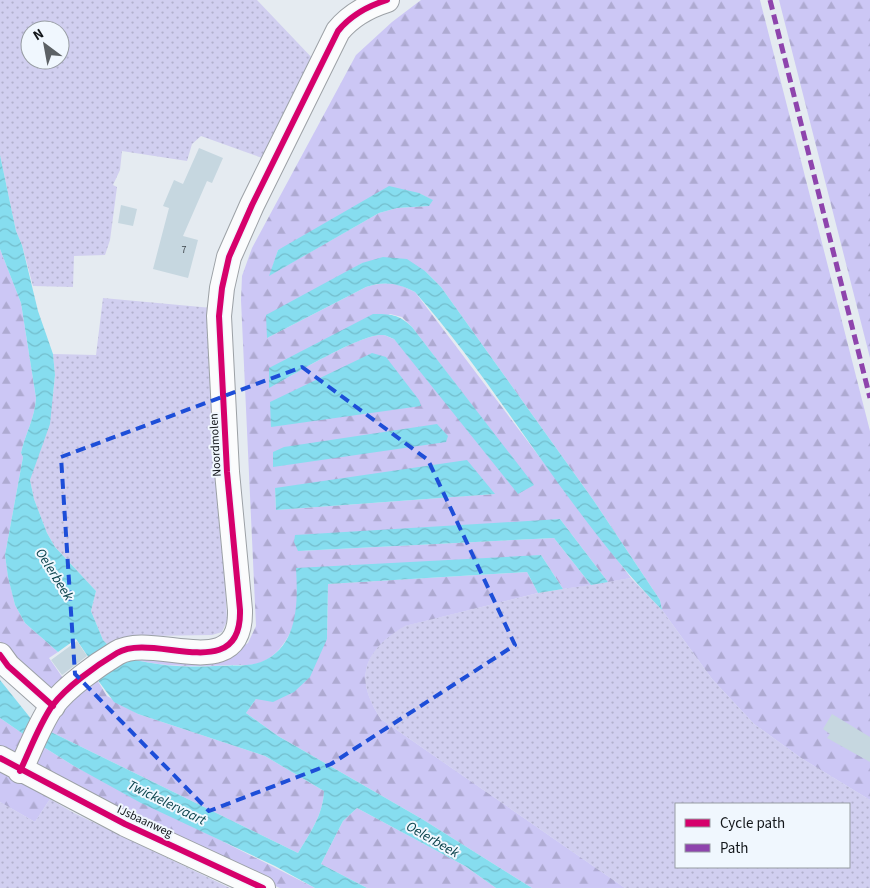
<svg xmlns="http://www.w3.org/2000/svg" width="870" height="888" font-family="'Source Sans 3',sans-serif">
  <defs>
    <pattern id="grass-dots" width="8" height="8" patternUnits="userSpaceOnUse" patternTransform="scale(1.25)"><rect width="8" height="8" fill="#d1cff0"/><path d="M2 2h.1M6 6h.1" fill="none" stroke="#b2b1cd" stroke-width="1.8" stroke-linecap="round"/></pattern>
    <pattern id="forest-firs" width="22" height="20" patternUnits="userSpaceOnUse" patternTransform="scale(1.25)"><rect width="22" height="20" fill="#ccc7f5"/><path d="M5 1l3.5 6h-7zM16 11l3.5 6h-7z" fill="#aeaad1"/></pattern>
    <pattern id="water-waves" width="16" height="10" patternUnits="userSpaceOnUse" patternTransform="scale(1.25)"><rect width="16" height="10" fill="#86ddef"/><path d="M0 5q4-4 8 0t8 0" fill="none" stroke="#73bdcc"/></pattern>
  </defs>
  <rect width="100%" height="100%" fill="#e5ebf1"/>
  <path fill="url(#grass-dots)" fill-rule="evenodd" d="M 0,0 L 257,0 L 315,61 L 265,159 L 201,136 L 192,144 L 187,161 L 122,151 L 120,170 L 113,185 L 117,187 L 110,240 L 105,255 L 74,256 L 73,287 L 33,286 L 22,245 L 16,231 L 0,155 ZM 30,30 L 60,30 L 60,60 L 30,60 Z
    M 103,298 L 212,308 L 227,621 L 222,632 L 212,635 L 146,636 L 112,649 L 103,640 L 91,611 L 96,591 L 55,547 L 47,533 L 34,499 L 30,480 L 53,396 L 55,375 L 53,354 L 96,355 Z
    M 631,578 L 662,610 L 712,679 L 754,724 L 801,758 L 870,800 L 870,888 L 625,888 L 381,719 C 353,678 364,650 404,626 L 538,593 ZM 676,804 L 849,804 L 849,867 L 676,867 Z
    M 50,799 L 74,813 L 230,888 L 0,888 L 0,802 L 35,822 Z"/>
  <path fill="url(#forest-firs)" fill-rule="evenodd" d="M 421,0 L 760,0 L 870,431 L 870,800 L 801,758 L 754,724 L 712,679 L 662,610 L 660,600 L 594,501 L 441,287 L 425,271 L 362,263 L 338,278 L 267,338 L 366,287 C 387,281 395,282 415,292 L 631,578 L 608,582 L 560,519 L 298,551 L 554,538 L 591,585 L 563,589 L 541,555 L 297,586 C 302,613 289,650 262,662 C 253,666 241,665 231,665 C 194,667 156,667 120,656 L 235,651 L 248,643 L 256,626 L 241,300 L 242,276 L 252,248 L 356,55 L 392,22 ZM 419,193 L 432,200 L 428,206 L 397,208 L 379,213 L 270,275 L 278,250 ZM 390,314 L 402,317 L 412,327 L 533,485 L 394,339 C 390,338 386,335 383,335 C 361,333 292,376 270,387 ZM 275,488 L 495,494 L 276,510 Z
    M 779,0 L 870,0 L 870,358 Z
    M 0,249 L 21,303 L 36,398 C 35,418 25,434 21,453 L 23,457 L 5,555 L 8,576 L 15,605 L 25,623 L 58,652 L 49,658 L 65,681 L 51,696 L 8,656 L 0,641 Z
    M 527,572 L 538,593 L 405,626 C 364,650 353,678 381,719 L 625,888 L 532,888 L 422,819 L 278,736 L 246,713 L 256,699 L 327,639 L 328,584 Z
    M 94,675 L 107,696 L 138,714 L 265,756 L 324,791 C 323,815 310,833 298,853 L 51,732 L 56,711 Z
    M 0,718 L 32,740 L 21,758 L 0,745 Z
    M 42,746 L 74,766 L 315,888 L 280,888 L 211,858 L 31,764 Z
    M 0,769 L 50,799 L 35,822 L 0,802 Z
    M 357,808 L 465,866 L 496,888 L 367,888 L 321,864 L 343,821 Z"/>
  <path fill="url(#water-waves)" d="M 0,155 L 16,231 L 22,245 L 38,311 L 53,354 L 55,375 L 50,424 L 30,480 L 34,499 L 47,533 L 55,547 L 96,591 L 91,611 L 103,640 L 112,649 L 93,664 L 76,639 L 58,652 L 25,623 L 15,605 L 8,577 L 5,555 L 23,457 L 21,453 C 25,434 35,418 36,398 L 21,303 L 0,249 Z
    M 389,186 L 419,193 L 433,200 L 429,206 L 397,208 L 379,213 L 269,276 L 278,250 Z
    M 383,257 L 407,259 L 425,271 L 441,287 L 594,501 L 660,600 L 662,610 C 568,514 504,393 415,292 C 397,283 385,281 366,287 L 267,338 L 266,315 L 362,263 Z
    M 373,314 C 390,314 399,314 412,327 L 534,485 L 518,494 L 394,339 C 391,338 386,335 383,335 C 361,333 292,376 269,388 L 269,368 Z
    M 372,353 L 386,357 L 419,400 L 421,406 L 271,427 L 270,402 Z
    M 437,424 L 448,436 L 446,442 L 273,467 L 273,452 L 284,447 Z
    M 467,460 L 495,494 L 276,510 L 275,488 Z
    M 560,519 L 608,582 L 591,585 L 554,538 L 298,551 L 294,542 L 295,535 Z
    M 541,555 L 563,589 L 538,593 L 527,572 L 328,584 L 327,639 L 310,677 L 294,692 L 273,702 L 256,699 L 246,713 L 278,736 L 422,819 L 532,888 L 496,888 L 465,866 L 357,808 L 343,821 L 321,864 L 367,888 L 315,888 L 275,866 L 141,803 L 74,766 L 42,746 L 51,732 L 298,853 C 310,833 323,815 324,791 L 265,756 L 138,714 L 114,702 L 94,675 L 120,656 C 150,665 184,668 215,666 C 229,665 248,667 261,662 C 299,647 298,601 296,568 Z
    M 0,680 L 36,725 L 32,740 L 0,718 Z"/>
  <path fill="#c6d7e0" d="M 199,148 L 223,158 L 212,183 L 207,181 L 183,236 L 198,240 L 188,278 L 153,269 L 169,208 L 163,206 L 174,180 L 183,184 Z
    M 121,205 L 137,209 L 133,226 L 118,223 Z
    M 77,641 L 87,656 L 62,675 L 51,660 Z
    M 832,714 L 870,737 L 870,762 L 827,738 L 830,734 L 823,729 Z"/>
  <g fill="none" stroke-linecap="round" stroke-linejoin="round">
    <g stroke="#9ca1a6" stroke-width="26">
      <path id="minor" d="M 0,655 L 8,666 L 53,706
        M 0,758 L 125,824 L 263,888
        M 20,771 C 30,750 39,725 52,706 C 66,687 97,665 117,653 C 153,631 242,687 240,610 L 227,472 L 219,316 L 222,288 L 229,257 L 252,205 L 338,31 C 351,15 368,6 387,0"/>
    </g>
    <use href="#minor" stroke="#fbfcfd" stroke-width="24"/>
    <path stroke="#8e44ad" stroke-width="5" stroke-dasharray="10 5" stroke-linecap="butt" d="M 770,0 L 870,398"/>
    <g stroke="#f0f7fe" stroke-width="9">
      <path id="cycleway" d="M 0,655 L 8,666 L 53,706
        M 0,758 L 125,824 L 263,888
        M 20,771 C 30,750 39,725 52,706 C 66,687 97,665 117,653 C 153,631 242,687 240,610 L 227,472 L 219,316 L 222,288 L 229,257 L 252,205 L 338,31 C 351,15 368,6 387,0"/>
    </g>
    <use href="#cycleway" stroke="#d6006c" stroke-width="6"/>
  </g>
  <path fill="none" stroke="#1d4ed8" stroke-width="4" stroke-dasharray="10 6" stroke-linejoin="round" d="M 302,367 L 428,460 L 515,645 L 331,764 L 209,811 L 75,674 L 61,457 Z"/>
  <g text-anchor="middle" stroke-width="4" stroke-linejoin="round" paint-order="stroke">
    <g font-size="10" fill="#3f464c">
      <text x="184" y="253">7</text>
    </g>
    <g font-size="12" fill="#12161a" stroke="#f0f7fe">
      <text transform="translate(215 445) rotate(-93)" y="4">Noordmolen</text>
      <text transform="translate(145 821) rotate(25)" y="4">IJsbaanweg</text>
    </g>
    <g font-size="14" font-style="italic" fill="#09424b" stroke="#f0f7fe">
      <text transform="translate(55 574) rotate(58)" y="5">Oelerbeek</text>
      <text transform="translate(167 802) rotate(26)" y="5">Twickelervaart</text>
      <text transform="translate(433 839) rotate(30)" y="5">Oelerbeek</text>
    </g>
  </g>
  <rect x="675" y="803" width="175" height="65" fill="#f0f7fe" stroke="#979da3"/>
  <rect x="685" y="819" width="25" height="8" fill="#d6006c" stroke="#979da3"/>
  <text x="720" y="828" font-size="15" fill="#12161a">Cycle path</text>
  <rect x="685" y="844" width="25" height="8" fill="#8e44ad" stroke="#979da3"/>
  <text x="720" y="853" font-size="15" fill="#12161a">Path</text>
  <g transform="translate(45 45) rotate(328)"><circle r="24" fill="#f0f7fe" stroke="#979da3"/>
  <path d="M0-4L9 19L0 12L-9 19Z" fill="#5c6165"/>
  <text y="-8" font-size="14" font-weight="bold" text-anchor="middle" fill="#12161a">N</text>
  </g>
</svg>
